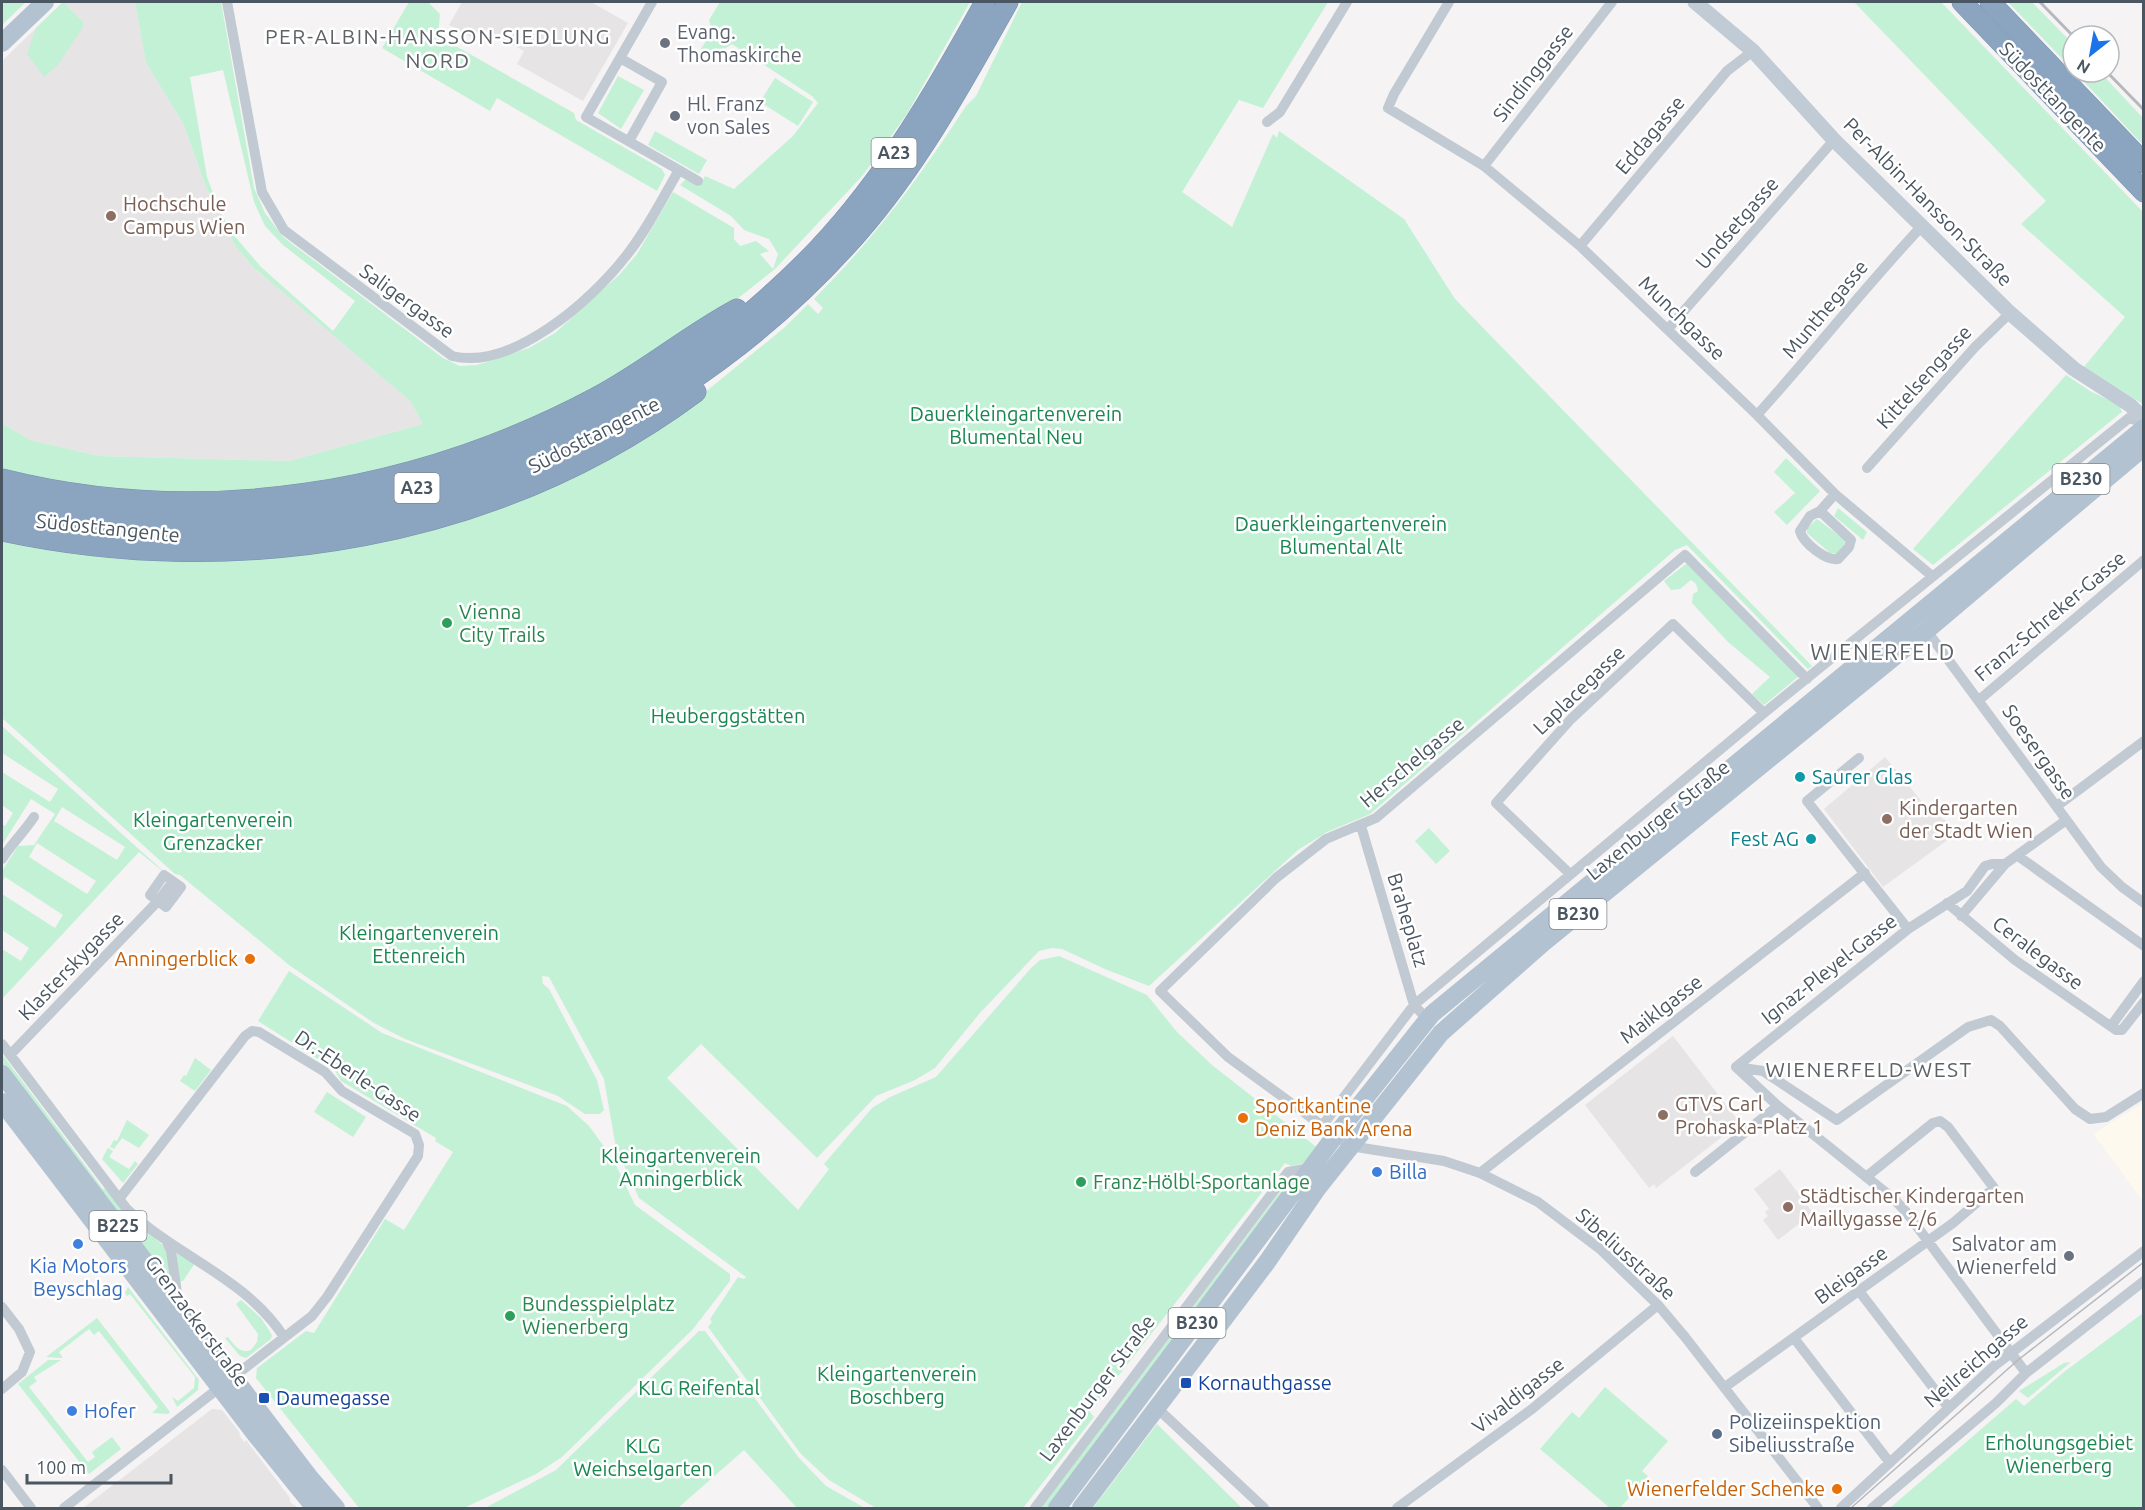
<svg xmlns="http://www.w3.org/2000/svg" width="2145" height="1510" font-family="Ubuntu,sans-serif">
  <rect width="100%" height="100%" fill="#f5f3f3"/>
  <path fill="#fdf9ef" d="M 2143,1103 L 2143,1201 L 2093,1134 Z"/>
  <path fill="#e6e4e5" d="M 63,2 L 135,2 L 146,63 L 183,123 L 206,187 L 234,244 L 252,266 L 410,401 L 423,424 L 289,461 L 99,456 L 30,440 L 2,423 L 2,61 Z
    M 462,2 L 591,2 L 628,23 L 583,101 L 517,64 L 524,51 L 511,44 L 509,47 L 506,45 L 502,43 L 504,40 L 483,28 L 476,40 L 449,25 Z
    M 1885,757 L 1927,808 L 1955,827 L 1949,839 L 1883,887 L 1824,809 Z
    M 1673,1036 L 1740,1123 L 1656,1188 L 1654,1184 L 1649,1188 L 1585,1105 Z
    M 1780,1169 L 1813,1213 L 1778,1240 L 1763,1220 L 1768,1216 L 1765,1212 L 1769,1209 L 1754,1189 Z
    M 212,1409 L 222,1410 L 240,1433 L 239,1435 L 244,1442 L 246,1440 L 290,1498 L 290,1502 L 298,1508 L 83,1508 Z"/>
  <path fill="#c3f1d5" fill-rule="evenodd" d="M 2,2 L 26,2 L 2,25 Z
    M 63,2 L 83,22 L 83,27 L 57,66 L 44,77 L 27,54 L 36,28 Z
    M 135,2 L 221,2 L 254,188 L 265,213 L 283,237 L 443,358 L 460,366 L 477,365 L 529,348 L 555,333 L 620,274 L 637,254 L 673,192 L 734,228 L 734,239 L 740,246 L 756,241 L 769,251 L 760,254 L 773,269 L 778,254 L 769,239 L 744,230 L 731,216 L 680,185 L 686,179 L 699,187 L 705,176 L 734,189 L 793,136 L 818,103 L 812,96 L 732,44 L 718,53 L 701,49 L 712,31 L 709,20 L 720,2 L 970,2 L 907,114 L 863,175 L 775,269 L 722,311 L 579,403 L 438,459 L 273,492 L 111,491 L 2,472 L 2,423 L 30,440 L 99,456 L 289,461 L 423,424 L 410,401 L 252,266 L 234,244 L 206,187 L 183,123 L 146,63 ZM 223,70 L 254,202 L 265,226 L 283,245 L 355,301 L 333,331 L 261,267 L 232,233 L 220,212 L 207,177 L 190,77 Z
    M 409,2 L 428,2 L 440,14 L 438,36 L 574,113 L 576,120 L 662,169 L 665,175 L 657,191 L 497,98 L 490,111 L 382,48 Z
    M 1022,2 L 1328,2 L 1263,108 L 1239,100 L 1182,192 L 1232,227 L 1273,134 L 1277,138 L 1279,131 L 1404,219 L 1455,299 L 1812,666 L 1808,669 L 1687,545 L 1675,550 L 1370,814 L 1327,832 L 1298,850 L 1149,986 L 1105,969 L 1062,949 L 1052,948 L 1039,951 L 979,1014 L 935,1068 L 915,1080 L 876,1096 L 817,1158 L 701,1044 L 667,1078 L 798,1210 L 829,1169 L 824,1164 L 872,1108 L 890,1097 L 936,1077 L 1031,968 L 1040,960 L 1059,956 L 1147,995 L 1177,1032 L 1212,1065 L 1319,1149 L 1310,1162 L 1291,1166 L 1285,1163 L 1090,1412 L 1094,1417 L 1023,1508 L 876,1508 L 829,1480 L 801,1454 L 708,1327 L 712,1322 L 710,1319 L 738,1277 L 744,1279 L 746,1277 L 639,1198 L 616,1148 L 604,1079 L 549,977 L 542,976 L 543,984 L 549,989 L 597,1080 L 604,1110 L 600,1114 L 585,1114 L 558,1096 L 405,1039 L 374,1023 L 289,965 L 180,875 L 175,874 L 2,718 L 2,538 L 672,419 L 784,328 L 808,304 L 818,314 L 823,308 L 814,299 C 876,236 918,180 966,106 L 976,96 Z
    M 1854,2 L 1941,2 L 2143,212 L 2143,404 L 2084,367 L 2125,317 L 2021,224 L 2046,201 Z
    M 2008,2 L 2032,2 L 2073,44 L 2073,70 Z
    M 2075,72 L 2100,72 L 2143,118 L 2143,145 Z
    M 618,76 L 644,90 L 621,129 L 598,113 Z
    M 775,78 L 813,102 L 798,126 L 760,102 Z
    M 655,131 L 707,160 L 699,174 L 648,145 Z
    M 2066,375 L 2090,391 L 2119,405 L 2122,412 L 1933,565 L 1913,549 Z
    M 1786,458 L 1820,491 L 1787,525 L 1774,512 L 1795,493 L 1774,472 Z
    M 1838,508 L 1867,532 L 1863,540 L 1834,516 Z
    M 1817,519 L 1845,540 L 1844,546 L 1838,554 L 1830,553 L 1807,533 L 1807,528 Z
    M 1686,564 L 1690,565 L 1799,676 L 1764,705 L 1752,694 L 1770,677 L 1728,642 L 1692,603 L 1693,594 L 1698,591 L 1696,584 L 1691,580 L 1680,589 L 1671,590 L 1664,581 Z
    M 2,726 L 171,878 L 139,852 L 2,999 L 2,949 L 21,961 L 29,948 L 2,930 L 2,894 L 55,928 L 63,915 L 5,877 L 2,882 L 2,871 L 18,846 L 34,845 L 55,814 L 31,799 L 2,845 L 2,824 L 5,826 L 13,813 L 2,805 L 2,772 L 50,802 L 58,789 L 2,753 ZM 62,807 L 125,847 L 117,860 L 54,821 ZM 37,843 L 96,881 L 87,894 L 29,857 Z
    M 1429,828 L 1450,851 L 1436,864 L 1415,841 Z
    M 289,971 L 382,1033 L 567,1106 L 589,1126 L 613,1159 L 635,1205 L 730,1274 L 730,1281 L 693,1329 L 562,1457 L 536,1474 L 464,1508 L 359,1508 L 256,1378 L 257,1368 L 306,1331 L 314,1333 L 385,1219 L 404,1230 L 453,1152 L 435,1141 L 436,1138 L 341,1081 L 334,1069 L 258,1021 Z
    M 2,1054 L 103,1189 L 107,1189 L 123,1209 L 119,1213 L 136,1229 L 140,1225 L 166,1248 L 170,1280 L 162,1274 L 2,1065 Z
    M 195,1058 L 211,1070 L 195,1091 L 180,1081 L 184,1075 L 186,1076 Z
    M 327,1092 L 366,1117 L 353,1137 L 314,1112 Z
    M 127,1120 L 149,1135 L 139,1148 L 122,1138 L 114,1149 L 110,1147 L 114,1140 L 117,1141 Z
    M 108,1148 L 113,1151 L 109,1157 L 129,1169 L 135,1161 L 138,1164 L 123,1183 L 102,1159 Z
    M 1291,1177 L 1294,1177 L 1049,1508 L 1041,1508 Z
    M 176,1251 L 195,1263 L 183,1281 L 180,1281 Z
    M 128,1287 L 199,1380 L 198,1390 L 177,1407 L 172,1397 L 178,1401 L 194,1388 L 195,1377 L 130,1294 L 127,1296 L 125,1293 Z
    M 241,1300 L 261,1318 L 272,1335 L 271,1339 L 246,1358 L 240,1356 L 225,1338 L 228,1337 C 234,1345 240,1354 251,1350 L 257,1342 L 258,1334 L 236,1304 Z
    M 2143,1313 L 2143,1508 L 1890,1508 L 2016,1399 L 2024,1406 L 2064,1372 Z
    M 97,1318 L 170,1412 L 168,1414 L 152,1413 L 158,1407 L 99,1331 L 94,1335 L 89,1329 L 59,1352 L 63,1358 L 46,1357 Z
    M 699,1331 L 705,1331 L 799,1458 L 826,1486 L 865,1508 L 797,1508 L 744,1450 L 678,1508 L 485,1508 L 556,1470 Z
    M 48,1360 L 61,1360 L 34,1377 L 37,1381 L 29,1387 L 88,1462 L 95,1457 L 92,1452 L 112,1437 L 121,1449 L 89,1474 L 18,1384 Z
    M 2071,1362 L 2028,1398 L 2019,1391 L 2064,1363 Z
    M 1605,1387 L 1668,1441 L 1642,1471 L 1648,1476 L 1620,1508 L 1610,1508 L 1540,1449 L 1572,1412 L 1579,1418 Z
    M 1157,1424 L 1242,1508 L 1093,1508 Z"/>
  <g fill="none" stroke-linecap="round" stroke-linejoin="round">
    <g stroke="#7690ad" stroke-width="21">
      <path id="highway" d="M 1962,2 L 2144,192
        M 1990,2 L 2144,163
        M 2,479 C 202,529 414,494 595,398 C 645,372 688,335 737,309
        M 2,496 C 300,562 606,470 818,249 C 887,176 937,89 985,2
        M 2,515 C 314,584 647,474 858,233 C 919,163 963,82 1008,2
        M 2,531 C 240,582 498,539 696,392"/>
    </g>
    <path stroke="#c1cad2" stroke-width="10" d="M 227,2 L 262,192 L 284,230 L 452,356 C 512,371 592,300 626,256 C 647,230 662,199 679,170 L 586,117 L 620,58 L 662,82 L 629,141
      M 1449,2 L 1394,94 L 1388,108 L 1484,166 L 1580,246 L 1757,415 L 1835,494 L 1932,576
      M 620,58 L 652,2
      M 1267,122 L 1280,112 L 1347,2
      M 1484,166 L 1612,2
      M 679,170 L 698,181
      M 1580,246 L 1727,71 L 1753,51
      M 1668,329 L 1834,140
      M 1757,415 C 1813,353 1864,288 1921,227
      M 1867,468 L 1975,347 L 2010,313
      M 1820,511 L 1851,540 L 1849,547 L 1838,559 C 1826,561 1803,543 1800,531 L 1810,516 L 1820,511 L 1835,494
      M 1924,627 L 2101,867 L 2122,887 L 2144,903
      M 1807,679 L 1685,555 L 1376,818 L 1326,839 L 1276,878 L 1160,991 L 1228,1057 L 1350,1146 L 1444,1161 L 1480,1173 L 1538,1202 L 1600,1249 L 1658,1305 L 1685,1337 L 1818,1508
      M 1979,700 L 2144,560
      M 1859,758 L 1807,801 L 1908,929
      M 2057,806 L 2144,741
      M 1361,826 L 1414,1005 L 1427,1019
      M 2018,856 L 2144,946
      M 2,859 C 12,843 24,832 34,817
      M 2005,864 L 2065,821
      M 1570,874 L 1496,803 L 1571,719 L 1673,624 L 1764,713
      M 164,875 L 181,887 L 166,907 L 150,895 Z
      M 1947,903 L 2015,960 L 2116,1030 L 2122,1030 L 2144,1002
      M 2111,1026 L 2144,981
      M 2,1044 L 126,1208 C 175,1256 245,1277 284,1337
      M 10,1055 L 158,901 L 171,884
      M 1736,1067 L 1763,1071 L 1837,1120 L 1968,1027 L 1991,1020 L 2000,1026 L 2075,1109 L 2090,1119 L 2106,1117 L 2144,1093
      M 1736,1067 L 1778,1106 L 1895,1200 L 1907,1213 L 2026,1373
      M 1736,1067 L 1908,929 L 1967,891 L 1985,866 L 1992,864 L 2005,864 L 1961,916
      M 1322,1126 L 1414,1005 L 1764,713 L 2129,418 L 2144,423
      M 1695,1172 L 1778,1106
      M 1480,1173 L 1865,873
      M 167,1242 L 171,1251 L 178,1300
      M 1859,1291 L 1948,1407
      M 2,1307 L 19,1329 L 30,1352 L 22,1372 L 2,1389
      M 1794,1338 L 1890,1463
      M 1725,1387 L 1953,1223 L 1994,1188 L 1948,1127 L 1940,1121 L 1933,1123 L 1866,1177
      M 1157,1408 L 1264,1508
      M 2,1470 L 31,1508
      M 64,1508 L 312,1316 L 327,1297 L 418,1156 L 419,1145 L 415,1134 L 342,1091 L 325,1072 L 259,1032 L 252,1031 L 245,1036 L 119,1199
      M 1035,1508 L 1288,1172 L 1310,1168
      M 1397,1508 L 1532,1409 L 1658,1305
      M 1841,1508 L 1994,1366 L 2144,1251
      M 1872,1508 L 1996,1403 L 2026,1373 L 2144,1281"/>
    <path stroke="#c1cbd6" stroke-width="15" d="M 1695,2 L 1753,51 L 1834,140 L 2010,313 L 2074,369 L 2130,405 L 2144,419"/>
    <path stroke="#b3c2d1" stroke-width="18" d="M 2,43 L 45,2
      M 2,1074 L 310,1478 L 336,1508
      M 2,1102 L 256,1435 L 315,1508
      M 1057,1508 L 1335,1136 L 1432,1014 L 2144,428
      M 1081,1508 L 1267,1262 L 1317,1189 L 1441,1033 L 1543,943 L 1926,631 L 2144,447"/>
    <use href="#highway" stroke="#8ba5c1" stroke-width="20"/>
    <path stroke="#b5b8bd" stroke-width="1.5" d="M 1851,1508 L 2018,1360 L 2144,1262"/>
    <path stroke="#b5b8bd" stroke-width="3" d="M 2040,2 L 2073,36
      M 2107,72 L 2144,110"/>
  </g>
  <g fill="#6b7280" stroke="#fff" stroke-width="2">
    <circle cx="665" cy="43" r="6"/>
    <circle cx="675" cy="116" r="6"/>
    <circle cx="2069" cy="1256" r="6"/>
  </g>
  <g fill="#8d6e63" stroke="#fff" stroke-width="2">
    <circle cx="111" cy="216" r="6"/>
    <circle cx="1887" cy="819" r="6"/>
    <circle cx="1663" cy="1115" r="6"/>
    <circle cx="1788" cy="1207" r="6"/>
  </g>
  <g fill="#2e9e5b" stroke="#fff" stroke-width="2">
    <circle cx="447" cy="623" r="6"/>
    <circle cx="1081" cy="1182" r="6"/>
    <circle cx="510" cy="1316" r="6"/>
  </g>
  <g fill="#0f9aa8" stroke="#fff" stroke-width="2">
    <circle cx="1800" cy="777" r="6"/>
    <circle cx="1811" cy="839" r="6"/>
  </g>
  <g fill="#e8710a" stroke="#fff" stroke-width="2">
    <circle cx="250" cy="959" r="6"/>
    <circle cx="1243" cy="1118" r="6"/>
    <circle cx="1837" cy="1489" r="6"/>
  </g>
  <g fill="#3f7fe0" stroke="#fff" stroke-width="2">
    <circle cx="1377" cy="1172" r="6"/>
    <circle cx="78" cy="1244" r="6"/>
    <circle cx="72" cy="1411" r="6"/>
  </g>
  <g fill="#1a4fb4" stroke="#fff" stroke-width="2">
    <rect x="1180" y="1377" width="12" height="12" rx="3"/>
    <rect x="258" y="1392" width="12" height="12" rx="3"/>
  </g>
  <circle fill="#5c6f8a" stroke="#fff" stroke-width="2" cx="1717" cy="1434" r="6"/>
  <g text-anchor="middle" stroke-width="5" stroke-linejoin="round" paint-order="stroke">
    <g fill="#fff" stroke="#808990" stroke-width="1.5">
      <rect x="871.5" y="138" width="45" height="30" rx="4.5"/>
      <rect x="2052.5" y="464" width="57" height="30" rx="4.5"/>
      <rect x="394.5" y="473" width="45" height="30" rx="4.5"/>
      <rect x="1549.5" y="899" width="57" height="30" rx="4.5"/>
      <rect x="89.5" y="1211" width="57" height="30" rx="4.5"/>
      <rect x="1168.5" y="1308" width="57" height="30" rx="4.5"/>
    </g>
    <g font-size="18" font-weight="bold" fill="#4a5661">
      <text x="894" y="159">A23</text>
      <text x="2081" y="485">B230</text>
      <text x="417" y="494">A23</text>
      <text x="1578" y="920">B230</text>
      <text x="118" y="1232">B225</text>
      <text x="1197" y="1329">B230</text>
    </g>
    <g font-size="20" fill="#5b616d" stroke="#fff" text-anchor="start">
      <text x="677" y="39">Evang.<tspan x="677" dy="23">Thomaskirche</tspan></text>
      <text x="687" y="111">Hl. Franz<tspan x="687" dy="23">von Sales</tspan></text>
      <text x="2057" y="1251" text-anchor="end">Salvator am<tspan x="2057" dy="23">Wienerfeld</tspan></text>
    </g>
    <g font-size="20" fill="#4a5661" stroke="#fff">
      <text transform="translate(1533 73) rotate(-52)" y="7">Sindinggasse</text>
      <text transform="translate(2053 97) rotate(46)" y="7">Südosttangente</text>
      <text transform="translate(1650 135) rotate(-50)" y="7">Eddagasse</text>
      <text transform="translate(1928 202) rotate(45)" y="7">Per-Albin-Hansson-Straße</text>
      <text transform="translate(1737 223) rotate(-49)" y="7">Undsetgasse</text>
      <text transform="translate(407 301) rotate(36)" y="7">Saligergasse</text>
      <text transform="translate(1825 309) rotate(-50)" y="7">Munthegasse</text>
      <text transform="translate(1682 318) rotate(44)" y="7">Munchgasse</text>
      <text transform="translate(1924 377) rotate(-48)" y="7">Kittelsengasse</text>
      <text transform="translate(594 435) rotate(-27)" y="7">Südosttangente</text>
      <text transform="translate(108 528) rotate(6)" y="7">Südosttangente</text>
      <text transform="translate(2050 616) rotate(-40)" y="7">Franz-Schreker-Gasse</text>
      <text transform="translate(1579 690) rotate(-44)" y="7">Laplacegasse</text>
      <text transform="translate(2039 752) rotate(55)" y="7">Soesergasse</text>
      <text transform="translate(1412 762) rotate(-40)" y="7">Herschelgasse</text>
      <text transform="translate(1658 820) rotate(-39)" y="7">Laxenburger Straße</text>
      <text transform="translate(1408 920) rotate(73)" y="7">Braheplatz</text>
      <text transform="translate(2038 953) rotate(37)" y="7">Ceralegasse</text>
      <text transform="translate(71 966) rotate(-46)" y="7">Klasterskygasse</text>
      <text transform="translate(1829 969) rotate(-38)" y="7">Ignaz-Pleyel-Gasse</text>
      <text transform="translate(1661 1009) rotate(-38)" y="7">Maiklgasse</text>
      <text transform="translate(358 1076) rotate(34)" y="7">Dr.-Eberle-Gasse</text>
      <text transform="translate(1626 1254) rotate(42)" y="7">Sibeliusstraße</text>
      <text transform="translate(1851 1275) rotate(-36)" y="7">Bleigasse</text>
      <text transform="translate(197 1321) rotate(53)" y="7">Grenzackerstraße</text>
      <text transform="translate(1976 1361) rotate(-41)" y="7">Neilreichgasse</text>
      <text transform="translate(1097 1388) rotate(-53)" y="7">Laxenburger Straße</text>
      <text transform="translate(1518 1395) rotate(-38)" y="7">Vivaldigasse</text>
    </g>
    <g font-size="20" fill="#785e54" stroke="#fff" text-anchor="start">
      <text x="123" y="211">Hochschule<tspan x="123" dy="23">Campus Wien</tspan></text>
      <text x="1899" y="815">Kindergarten<tspan x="1899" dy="23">der Stadt Wien</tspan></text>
      <text x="1675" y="1111">GTVS Carl<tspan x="1675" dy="23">Prohaska-Platz 1</tspan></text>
      <text x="1800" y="1203">Städtischer Kindergarten<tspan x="1800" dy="23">Maillygasse 2/6</tspan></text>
    </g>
    <g font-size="20" fill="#17864f" stroke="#fff">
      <text x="1016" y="421">Dauerkleingartenverein<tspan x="1016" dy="23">Blumental Neu</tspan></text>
      <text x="1341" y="531">Dauerkleingartenverein<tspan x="1341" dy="23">Blumental Alt</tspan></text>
      <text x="728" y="723">Heuberggstätten</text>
      <text x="213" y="827">Kleingartenverein<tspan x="213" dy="23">Grenzacker</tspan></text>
      <text x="419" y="940">Kleingartenverein<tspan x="419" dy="23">Ettenreich</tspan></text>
      <text x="681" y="1163">Kleingartenverein<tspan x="681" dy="23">Anningerblick</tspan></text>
      <text x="897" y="1381">Kleingartenverein<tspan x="897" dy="23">Boschberg</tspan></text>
      <text x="699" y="1395">KLG Reifental</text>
      <text x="2059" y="1450">Erholungsgebiet<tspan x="2059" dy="23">Wienerberg</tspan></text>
      <text x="643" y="1453">KLG<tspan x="643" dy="23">Weichselgarten</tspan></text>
    </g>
    <g font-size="20" fill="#27864d" stroke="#fff" text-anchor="start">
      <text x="459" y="619">Vienna<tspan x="459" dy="23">City Trails</tspan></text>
      <text x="1093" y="1189">Franz-Hölbl-Sportanlage</text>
      <text x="522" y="1311">Bundesspielplatz<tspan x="522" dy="23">Wienerberg</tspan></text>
    </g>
    <g font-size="20" fill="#0d838f" stroke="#fff" text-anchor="start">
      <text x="1812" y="784">Saurer Glas</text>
      <text x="1799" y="846" text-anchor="end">Fest AG</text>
    </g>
    <g font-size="20" fill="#c56008" stroke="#fff" text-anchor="end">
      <text x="238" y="966">Anningerblick</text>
      <text x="1255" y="1113" text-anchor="start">Sportkantine<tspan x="1255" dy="23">Deniz Bank Arena</tspan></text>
      <text x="1825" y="1496">Wienerfelder Schenke</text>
    </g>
    <g font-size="20" fill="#366cbe" stroke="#fff" text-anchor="start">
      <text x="1389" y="1179">Billa</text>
      <text x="78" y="1273" text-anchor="middle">Kia Motors<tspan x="78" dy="23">Beyschlag</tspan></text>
      <text x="84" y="1418">Hofer</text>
    </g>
    <g font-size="20" fill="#164399" stroke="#fff" text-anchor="start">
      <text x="1198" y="1390">Kornauthgasse</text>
      <text x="276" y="1405">Daumegasse</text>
    </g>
    <g font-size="20" fill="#4e5e75" stroke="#fff" text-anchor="start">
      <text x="1729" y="1429">Polizeiinspektion<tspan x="1729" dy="23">Sibeliusstraße</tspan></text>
    </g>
    <g font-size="21" letter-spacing="1.5" fill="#5f6368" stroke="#fff">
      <text x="438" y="44">PER-ALBIN-HANSSON-SIEDLUNG<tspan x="438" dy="24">NORD</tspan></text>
      <text x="1869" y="1077">WIENERFELD-WEST</text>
    </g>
    <g font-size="22" letter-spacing="1.5" fill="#5f6368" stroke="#fff">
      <text x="1883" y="660">WIENERFELD</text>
    </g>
  </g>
  <rect width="2145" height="1510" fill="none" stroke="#4a5661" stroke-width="6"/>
  <g transform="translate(2091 54) rotate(211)"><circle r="28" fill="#ffffff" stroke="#b7bbc0" stroke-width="1.5"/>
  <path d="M0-4.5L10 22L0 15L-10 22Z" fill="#1a73e8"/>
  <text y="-9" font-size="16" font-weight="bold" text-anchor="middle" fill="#4a5661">N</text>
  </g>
  <path d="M27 1474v9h144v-9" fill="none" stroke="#4a5661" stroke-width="3"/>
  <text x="36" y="1474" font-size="18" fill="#4a5661" stroke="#ffffff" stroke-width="4.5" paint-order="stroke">100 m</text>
</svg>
